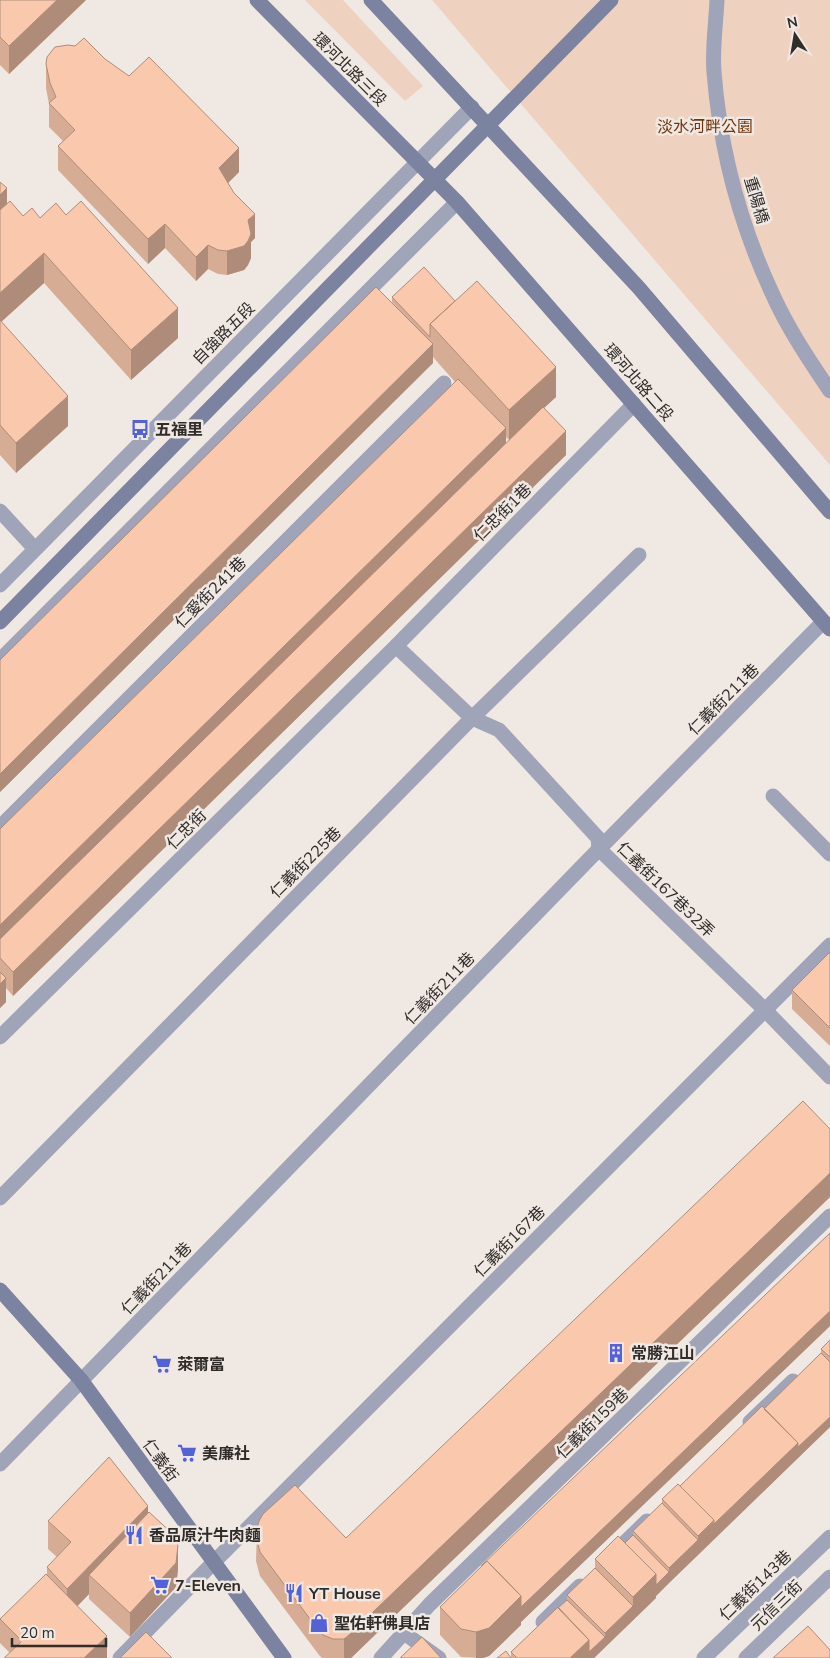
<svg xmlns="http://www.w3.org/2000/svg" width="830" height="1658" font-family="'Nunito Sans','Noto Sans TC',sans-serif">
  <rect width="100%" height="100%" fill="#f0e8e3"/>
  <path fill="#efd1c0" d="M 305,0 L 343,0 L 423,86 L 405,101 Z
    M 432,0 L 830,0 L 830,465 Z"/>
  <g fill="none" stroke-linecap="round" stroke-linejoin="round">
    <path stroke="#9fa4b9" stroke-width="15" d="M 717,0 C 716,23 712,50 714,72 C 720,148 740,224 772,293 C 787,327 809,360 830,391
      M 396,646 L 472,718 L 499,730 L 598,838 L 599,849 L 765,1010 L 830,1077
      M 773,796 L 830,854
      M 0,827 L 444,383
      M 0,1037 L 396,646 L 634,404
      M 750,1422 L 793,1381
      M 611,1556 L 647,1521
      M 543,1622 L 580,1586
      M 404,1633 L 439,1658
      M 120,1658 L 214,1562
      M 381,1658 L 430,1604 L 830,1216
      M 704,1658 L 830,1537"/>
    <path stroke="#9fa4b9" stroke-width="15" d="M 0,511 L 35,549
      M 0,585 L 472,107
      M 0,660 L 457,202
      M 0,1198 L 472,718 L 639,555
      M 0,1464 L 599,849 L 823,622
      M 214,1562 L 830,945
      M 746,1658 L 830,1577"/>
    <path stroke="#7b83a0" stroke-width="15" d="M 257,0 L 457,202 L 830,629
      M 371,0 L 639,288 L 830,512
      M 0,622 L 611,0
      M 0,1290 L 81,1380 L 284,1658"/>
  </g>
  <path fill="#d6ac95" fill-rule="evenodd" d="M 0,0 L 86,0 L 9,74 L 0,65 Z
    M 105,59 L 239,172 L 228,183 L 255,238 L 251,242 L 251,258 L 248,265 L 244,270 L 227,275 L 218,274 L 208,269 L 196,281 L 165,248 L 148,264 L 58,170 L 58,146 L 63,141 L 49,127 L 49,104 L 46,88 L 46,64 Z
    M 0,182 L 7,204 L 23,216 L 40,218 L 178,338 L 131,380 L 44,283 L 1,322 L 68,426 L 16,473 L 0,455 Z
    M 392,297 L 455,301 L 556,397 L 544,408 L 566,455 L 13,996 L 6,988 L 6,1002 L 0,1008 L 0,829 L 455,382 L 433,357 L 433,363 L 0,792 L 0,660 L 407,318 L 392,302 ZM 523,427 L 198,745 L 506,443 L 506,437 L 509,440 Z
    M 830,952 L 830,1046 L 792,1009 L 792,990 Z
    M 830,1197 L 351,1658 L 322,1658 L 319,1655 L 260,1576 L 256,1561 L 257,1529 L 346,1538 Z
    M 830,1233 L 830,1326 L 521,1622 L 521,1625 L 489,1656 L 483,1658 L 461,1657 L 440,1635 L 440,1607 Z
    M 830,1340 L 830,1427 L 669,1583 L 656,1596 L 656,1598 L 594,1658 L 497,1658 L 511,1658 L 511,1652 L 567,1600 L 567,1595 L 595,1568 L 595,1559 L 625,1543 L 633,1535 L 633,1531 L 662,1503 L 662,1499 L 680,1486 L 764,1409 L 821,1353 L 821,1349 Z
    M 148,1513 L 178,1569 L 176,1587 L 130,1637 L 89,1599 L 89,1594 L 77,1606 L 107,1658 L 9,1652 L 0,1643 L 0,1619 L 47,1574 L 47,1567 L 57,1557 L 48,1549 L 48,1521 Z"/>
  <path fill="#ae8c79" d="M 57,0 L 86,0 L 9,74 L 9,46 Z
    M 239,148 L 239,172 L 219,192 L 219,168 Z
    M 7,188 L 7,218 L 0,224 L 0,195 Z
    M 255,214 L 255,238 L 251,242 L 251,258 L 248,265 L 244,270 L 227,275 L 227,251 L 248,220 Z
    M 165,224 L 165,248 L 148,264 L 148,239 Z
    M 208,245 L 208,269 L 196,281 L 196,257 Z
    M 44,253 L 44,283 L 0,323 L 0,293 Z
    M 178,308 L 178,338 L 131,380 L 131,350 Z
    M 433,344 L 433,363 L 0,792 L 0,774 Z
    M 556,367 L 556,397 L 509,440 L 509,410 Z
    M 68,396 L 68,426 L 16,473 L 16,443 Z
    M 506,428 L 506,443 L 0,940 L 0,925 Z
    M 566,431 L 566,455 L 13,996 L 13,972 Z
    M 6,978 L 6,1002 L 0,1008 L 0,984 Z
    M 830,1173 L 830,1197 L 351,1658 L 344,1658 L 344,1639 Z
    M 830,1311 L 830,1326 L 521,1622 L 521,1625 L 489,1656 L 483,1658 L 476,1658 L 476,1632 L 521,1596 Z
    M 830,1417 L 830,1427 L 798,1458 L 798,1447 Z
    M 798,1443 L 798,1458 L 698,1555 L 698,1536 Z
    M 148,1506 L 148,1534 L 89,1575 L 89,1594 L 67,1617 L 67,1589 Z
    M 698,1540 L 698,1555 L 669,1583 L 669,1568 Z
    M 178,1545 L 178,1569 L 176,1587 L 130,1637 L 130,1613 Z
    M 669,1572 L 669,1583 L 656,1596 L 656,1598 L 594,1658 L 589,1658 L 589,1652 L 605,1637 L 605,1633 L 633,1606 L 633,1597 L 656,1574 Z
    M 107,1636 L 107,1658 L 84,1658 Z
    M 589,1640 L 589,1658 L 570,1658 Z"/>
  <path fill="#f9c8ad" stroke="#ae8c79" d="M 0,0 L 57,0 L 9,46 L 0,37 Z
    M 84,38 L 105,59 L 129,76 L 149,57 L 239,148 L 219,168 L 234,193 L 255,214 L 248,220 L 251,234 L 248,241 L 244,246 L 227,251 L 218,250 L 208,245 L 196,257 L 165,224 L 148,239 L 58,146 L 75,130 L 49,103 L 56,97 L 50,83 L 46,64 L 47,57 L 55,47 L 68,45 L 75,46 Z
    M 0,182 L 7,188 L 0,195 Z
    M 10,201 L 23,216 L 32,208 L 40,218 L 56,203 L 66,215 L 81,201 L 178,308 L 131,350 L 44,253 L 0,293 L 0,210 Z
    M 424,267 L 455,301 L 430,324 L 430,337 L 392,297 Z
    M 477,281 L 556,367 L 509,410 L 430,324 Z
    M 376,287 L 433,344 L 0,774 L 0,660 Z
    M 0,320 L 68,396 L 16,443 L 0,425 Z
    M 458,379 L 506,428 L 0,925 L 0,829 Z
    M 543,407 L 566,431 L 13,972 L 0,958 L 0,939 Z
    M 830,952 L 830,1028 L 792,990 Z
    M 0,972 L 6,978 L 0,984 Z
    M 803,1101 L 830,1129 L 830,1173 L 349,1635 L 344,1639 L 333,1639 L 323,1635 L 319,1631 L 260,1552 L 256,1537 L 257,1529 L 259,1521 L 263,1514 L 295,1485 L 346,1538 Z
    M 830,1233 L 830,1311 L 521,1607 L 521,1596 L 487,1561 L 481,1566 Z
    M 830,1340 L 830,1357 L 821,1349 Z
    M 821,1353 L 830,1362 L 830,1417 L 798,1447 L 798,1443 L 764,1409 Z
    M 762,1406 L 798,1443 L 714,1524 L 714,1520 L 680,1486 Z
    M 109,1457 L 148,1506 L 67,1589 L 47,1567 L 71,1542 L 48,1521 Z
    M 678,1484 L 714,1520 L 698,1536 L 662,1499 Z
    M 662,1503 L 698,1540 L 669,1568 L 633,1531 Z
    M 149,1512 L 175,1536 L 178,1545 L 176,1563 L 130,1613 L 89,1575 Z
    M 633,1535 L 669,1572 L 656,1585 L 656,1574 L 625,1543 Z
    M 618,1536 L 656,1574 L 633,1597 L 595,1559 Z
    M 487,1561 L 521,1596 L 489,1628 L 476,1632 L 461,1629 L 440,1607 Z
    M 595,1568 L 633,1606 L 605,1633 L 567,1595 Z
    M 46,1574 L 107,1636 L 84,1658 L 4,1658 L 22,1641 L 0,1619 Z
    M 567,1600 L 605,1637 L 589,1652 L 589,1640 L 558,1608 Z
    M 558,1607 L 589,1640 L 570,1658 L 517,1658 L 511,1652 Z
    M 808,1626 L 830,1650 L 830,1658 L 773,1658 Z
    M 146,1632 L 172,1658 L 120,1658 Z
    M 422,1637 L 441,1658 L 400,1658 Z
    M 506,1651 L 511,1658 L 497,1658 Z"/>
  <defs>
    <g id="bus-bare" transform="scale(1.5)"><path d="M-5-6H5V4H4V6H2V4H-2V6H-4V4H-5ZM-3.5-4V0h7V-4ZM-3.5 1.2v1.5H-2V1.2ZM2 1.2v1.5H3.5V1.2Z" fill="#5362d8" stroke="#f0e8e3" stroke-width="2.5" paint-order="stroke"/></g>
    <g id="building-bare" transform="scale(1.5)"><path d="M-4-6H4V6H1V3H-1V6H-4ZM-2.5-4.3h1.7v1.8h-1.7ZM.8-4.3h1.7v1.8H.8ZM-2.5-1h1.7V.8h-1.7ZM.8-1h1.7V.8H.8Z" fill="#5362d8" stroke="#f0e8e3" stroke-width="2.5" paint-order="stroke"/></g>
    <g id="supermarket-bare" transform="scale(1.5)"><path d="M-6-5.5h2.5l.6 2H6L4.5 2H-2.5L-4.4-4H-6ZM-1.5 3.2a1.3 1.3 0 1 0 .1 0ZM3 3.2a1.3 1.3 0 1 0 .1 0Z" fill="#5362d8" stroke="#f0e8e3" stroke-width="2.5" paint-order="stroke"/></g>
    <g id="restaurant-bare" transform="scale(1.5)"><path d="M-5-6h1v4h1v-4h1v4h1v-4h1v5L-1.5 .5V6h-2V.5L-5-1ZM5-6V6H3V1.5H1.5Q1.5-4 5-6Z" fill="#5362d8" stroke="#f0e8e3" stroke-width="2.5" paint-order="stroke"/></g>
    <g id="shop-bare" transform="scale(1.5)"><path d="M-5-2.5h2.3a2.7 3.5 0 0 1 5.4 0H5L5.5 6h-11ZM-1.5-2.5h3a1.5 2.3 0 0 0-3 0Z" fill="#5362d8" stroke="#f0e8e3" stroke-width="2.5" paint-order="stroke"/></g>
  </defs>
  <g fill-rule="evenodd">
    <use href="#bus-bare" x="140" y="429"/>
    <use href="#building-bare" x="616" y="1353"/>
    <use href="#supermarket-bare" x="162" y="1364"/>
    <use href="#supermarket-bare" x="187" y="1453"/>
    <use href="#restaurant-bare" x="134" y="1535"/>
    <use href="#supermarket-bare" x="160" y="1585"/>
    <use href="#restaurant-bare" x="294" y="1593"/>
    <use href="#shop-bare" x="319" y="1623"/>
  </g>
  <g text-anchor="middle" stroke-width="5" stroke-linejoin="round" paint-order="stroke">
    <g font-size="16" fill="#2f2c2a" stroke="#f0e8e3">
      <text transform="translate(350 69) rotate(45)" y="6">環河北路三段</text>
      <text transform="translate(757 200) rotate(73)" y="6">重陽橋</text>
      <text transform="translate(223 333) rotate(-45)" y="6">自強路五段</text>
      <text transform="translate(639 382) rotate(49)" y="6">環河北路二段</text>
      <text transform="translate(502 512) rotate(-45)" y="6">仁忠街1巷</text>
      <text transform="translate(210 592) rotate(-45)" y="6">仁愛街241巷</text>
      <text transform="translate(723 699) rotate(-45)" y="6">仁義街211巷</text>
      <text transform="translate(186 829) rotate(-45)" y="6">仁忠街</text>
      <text transform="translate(305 862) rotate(-45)" y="6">仁義街225巷</text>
      <text transform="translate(666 889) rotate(44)" y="6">仁義街167巷32弄</text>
      <text transform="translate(439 988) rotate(-46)" y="6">仁義街211巷</text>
      <text transform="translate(509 1241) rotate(-45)" y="6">仁義街167巷</text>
      <text transform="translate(156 1278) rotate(-46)" y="6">仁義街211巷</text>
      <text transform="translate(592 1423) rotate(-44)" y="6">仁義街159巷</text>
      <text transform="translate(161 1460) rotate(54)" y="6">仁義街</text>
      <text transform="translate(755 1585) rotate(-44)" y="6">仁義街143巷</text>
      <text transform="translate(776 1605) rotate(-44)" y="6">元信三街</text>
    </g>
    <g font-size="16" fill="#71360d" stroke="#f0e8e3">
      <text x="705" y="132">淡水河畔公園</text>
    </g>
    <g font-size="16" font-weight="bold" fill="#2f2c2a" stroke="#f0e8e3" text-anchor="start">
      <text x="155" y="435">五福里</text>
      <text x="631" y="1359">常勝江山</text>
      <text x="177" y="1370">萊爾富</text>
      <text x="202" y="1459">美廉社</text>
      <text x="149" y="1541">香品原汁牛肉麵</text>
      <text x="175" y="1591">7-Eleven</text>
      <text x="309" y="1599">YT House</text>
      <text x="334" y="1629">聖佑軒佛具店</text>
    </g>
  </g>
  <g transform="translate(795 35) rotate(348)" stroke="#f0e8e3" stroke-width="4" paint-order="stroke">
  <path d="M0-4L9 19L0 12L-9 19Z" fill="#2f2c2a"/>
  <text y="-8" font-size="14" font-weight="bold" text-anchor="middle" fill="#2f2c2a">N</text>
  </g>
  <path d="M12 1638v8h94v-8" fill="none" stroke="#2f2c2a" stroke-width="2.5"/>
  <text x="20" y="1638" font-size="15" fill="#2f2c2a" stroke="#f0e8e3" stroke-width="4" paint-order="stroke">20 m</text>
</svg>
